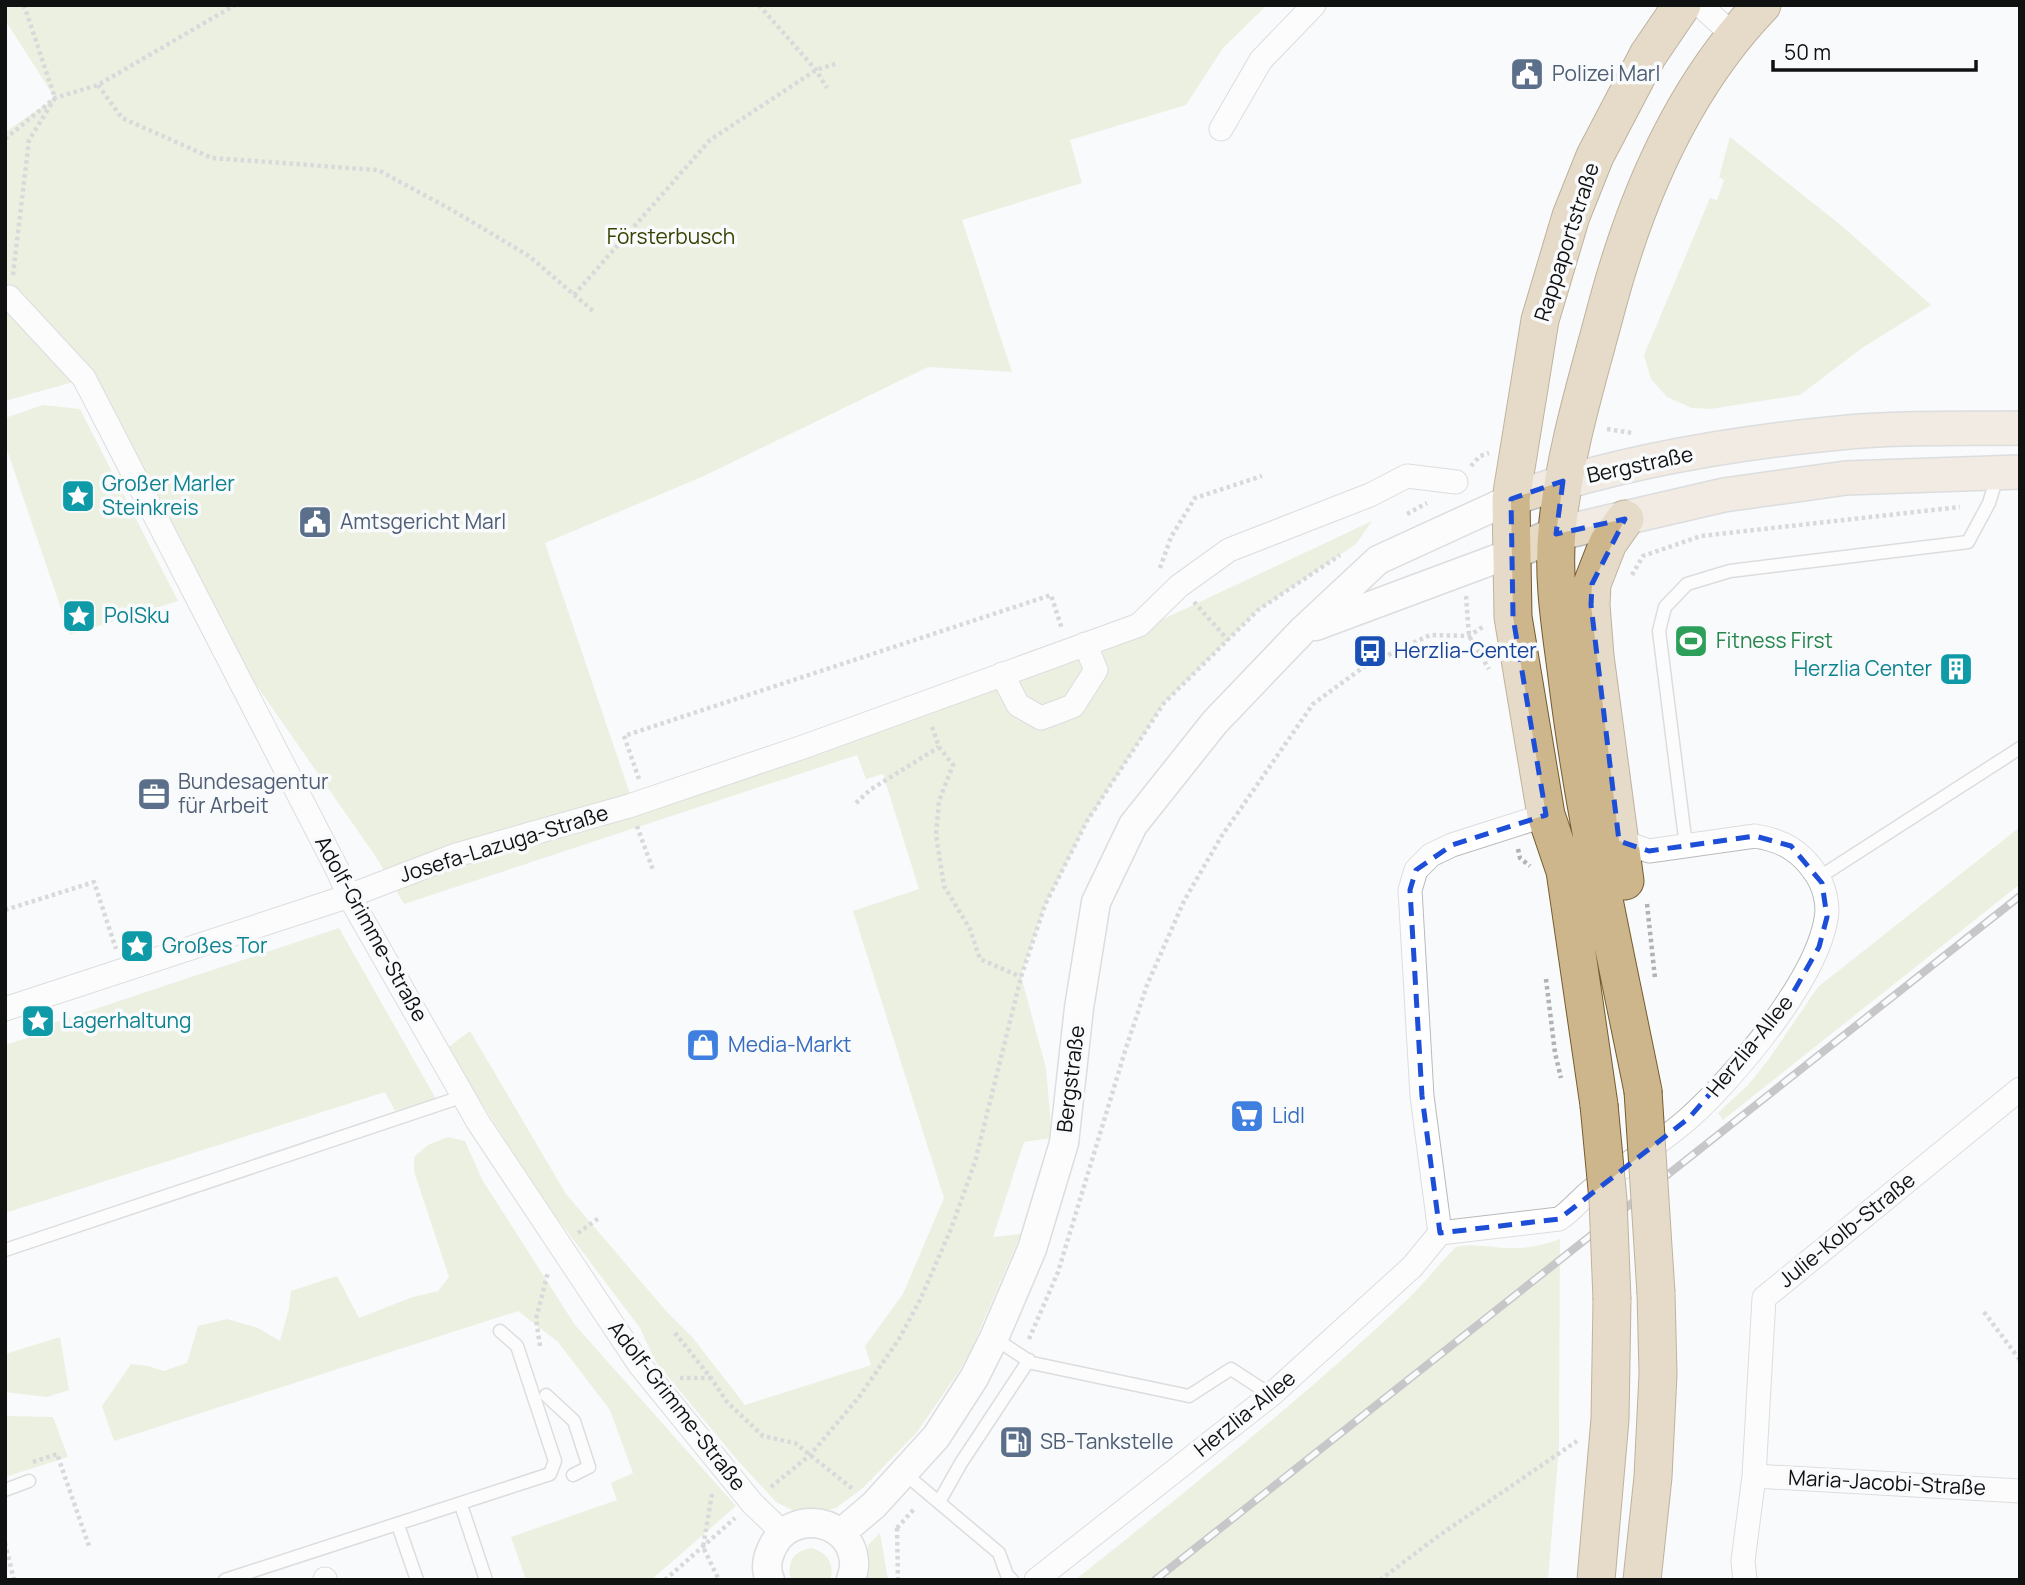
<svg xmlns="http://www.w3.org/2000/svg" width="2025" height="1585" font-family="Manrope,sans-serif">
  <rect width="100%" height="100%" fill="#f9fafc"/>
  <path fill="#d9e5c2" d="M 5,5 L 1267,5 L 1223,48 L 1186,105 L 1070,140 L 1082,183 L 962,220 L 1012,372 L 928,367 L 704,476 L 545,543 L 633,803 L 1140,630 L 1372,521 L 1356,544 L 1258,610 L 1164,703 L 1087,822 L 1045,905 L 1021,976 L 1046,1068 L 1052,1138 L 1024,1142 L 993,1237 L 1021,1234 L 971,1350 L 958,1373 L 917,1432 L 864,1487 L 836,1508 L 816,1513 L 794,1511 L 776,1502 L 739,1462 L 655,1361 L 640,1328 L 541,1197 L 447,1048 L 470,1031 L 566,1194 L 667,1312 L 693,1338 L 745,1405 L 871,1365 L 865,1346 L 903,1294 L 944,1198 L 853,911 L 919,889 L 883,774 L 866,779 L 857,755 L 404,904 L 376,857 L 204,610 L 84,379 L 5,401 L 5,132 L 55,98 L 5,20 Z
    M 1730,137 L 1842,226 L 1931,305 L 1862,348 L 1800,395 L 1710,409 L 1692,408 L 1667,397 L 1651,379 L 1644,355 L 1710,198 L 1717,200 L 1724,180 L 1719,177 Z
    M 43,405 L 80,409 L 178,601 L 70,635 L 5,444 L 5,418 Z
    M 2020,827 L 2020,884 L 1723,1120 L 1718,1113 L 1748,1085 L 1769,1059 L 1818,987 Z
    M 339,928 L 436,1099 L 395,1111 L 385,1092 L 5,1213 L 5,1045 L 46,1032 L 50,1024 Z
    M 448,1137 L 465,1141 L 483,1181 L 575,1325 L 736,1506 L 651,1580 L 526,1580 L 511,1537 L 617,1500 L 611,1483 L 633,1473 L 610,1410 L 558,1342 L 518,1311 L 114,1441 L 102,1406 L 131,1364 L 148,1366 L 164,1371 L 187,1363 L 198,1326 L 227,1319 L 258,1328 L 280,1341 L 289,1308 L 291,1291 L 337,1276 L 359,1318 L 410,1298 L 438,1291 L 449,1277 L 414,1171 L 414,1157 L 428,1145 Z
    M 1560,1239 L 1559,1446 L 1548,1580 L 1075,1580 C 1189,1489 1304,1398 1409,1298 C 1425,1282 1440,1263 1456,1247 C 1477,1242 1495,1249 1516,1248 C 1532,1248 1546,1244 1560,1239 Z
    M 60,1337 L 69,1390 L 47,1397 L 5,1392 L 5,1354 Z
    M 5,1416 L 53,1417 L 68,1457 L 5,1477 Z
    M 880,1533 L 888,1580 L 864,1580 L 868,1545 Z
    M 812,1548 C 828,1553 835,1564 830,1580 L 791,1580 C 786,1562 794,1550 812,1548 Z"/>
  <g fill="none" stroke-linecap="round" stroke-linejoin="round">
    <g stroke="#b8babb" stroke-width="15">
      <path id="service" d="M 1686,846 L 1659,631 L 1665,607 L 1687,584 L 1730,571 L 1968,542 L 1989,503 L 1998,474
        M 1818,878 L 2020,748
        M 5,1250 L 464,1096
        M 994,1338 L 1032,1363 L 1189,1396 L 1231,1369 L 1271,1395
        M 546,1395 L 574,1421 L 589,1467 L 573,1475
        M 904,1473 L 999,1553 L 1007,1575 L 1012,1580
        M 5,1490 L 29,1481
        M 939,1502 L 961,1463 L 1029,1360
        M 463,1511 L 486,1580
        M 400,1531 L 417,1580
        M 225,1580 L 550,1474 L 555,1461 L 517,1346 L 500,1331"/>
    </g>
    <g stroke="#b8babb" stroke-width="25">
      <path id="minor" d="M 1700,5 L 1733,35
        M 1221,129 L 1261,60 L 1314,5
        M 9,297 L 84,378 L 338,871 L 349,896 L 478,1122 L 639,1364 L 752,1503 L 782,1532
        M 1002,674 L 1018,705 L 1041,718 L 1073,706 L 1096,670 L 1085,644
        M 1546,815 L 1452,845 L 1431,855 L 1416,870 L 1410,890 L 1422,1096 L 1440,1233 L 1559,1219 C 1570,1212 1577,1203 1587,1194 C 1619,1167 1658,1146 1689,1118 C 1735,1077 1816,980 1826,919 C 1829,904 1824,886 1816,874 C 1801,851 1782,840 1755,836 L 1649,851 L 1612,838
        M 5,1009 L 349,896 L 456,855 L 629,806 L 803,747 L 1139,625 L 1179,586 L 1229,550 L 1370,495 L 1407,476 L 1456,482
        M 1754,1476 L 2020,1491
        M 325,1579 L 325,1580
        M 1036,1580 L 1271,1395 L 1412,1267 L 1440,1233
        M 1745,1580 L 1743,1561 L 1754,1476 L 1764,1298 L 2020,1089"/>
    </g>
    <g stroke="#b8babb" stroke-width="31">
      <path id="tertiary" d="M 1316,626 L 1512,553
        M 841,1533 L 874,1505 L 936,1437 L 974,1378 L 994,1338 L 1032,1249 L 1064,1143 L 1079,1008 L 1096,902 L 1133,825 L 1215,722 L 1303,630 L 1378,560 L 1511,499
        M 770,1580 C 765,1569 767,1558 772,1548 C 790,1508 852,1518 854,1563 C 855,1568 852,1575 851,1580"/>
    </g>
    <g stroke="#b8babb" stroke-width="36">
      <path id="secondary" d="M 1511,499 C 1613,464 1731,443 1839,433 C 1898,427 1960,429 2020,428
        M 1512,553 L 1556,534 L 1724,495 L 1846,478 L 2020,472"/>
    </g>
    <g stroke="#755c2e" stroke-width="39">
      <path id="primary" d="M 1625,519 L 1608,543 L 1592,584 L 1591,605 L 1595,656 L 1625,881
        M 1643,1091 C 1616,956 1585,821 1568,685 C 1562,635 1552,582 1557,531 C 1564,453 1588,378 1608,302 C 1637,195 1684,86 1762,5
        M 1599,1105 L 1565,871 L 1546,815 L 1513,617 L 1511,499 L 1540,320 L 1571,216 L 1595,156 L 1648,55 L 1682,5
        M 1596,1580 L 1610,1419 L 1612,1300
        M 1642,1580 L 1653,1477 L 1658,1374 L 1656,1293"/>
    </g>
    <path stroke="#b1b2b3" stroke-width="4.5" stroke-dasharray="3.5 3.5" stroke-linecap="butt" d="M 759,5 L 816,70 L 827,88
      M 98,85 L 122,118 L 212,158 L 378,170 L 452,210 L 529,256 L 593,311
      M 5,139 L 55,98 L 98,85 L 235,5
      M 13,275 L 29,140 L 55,98 L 24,5
      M 574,295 L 710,140 L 816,70 L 838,63
      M 1607,429 L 1632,433
      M 1471,466 L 1480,456 L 1489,453
      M 1407,514 L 1427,503
      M 1160,568 L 1171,537 L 1195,498 L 1262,476
      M 1632,575 L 1643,556 L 1701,536 L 1960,507
      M 1466,596 L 1469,636 L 1489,669
      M 1194,602 L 1228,640
      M 932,727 L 939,747 L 953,765 L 939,801 L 936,835 L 944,886 L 970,929 L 980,959 L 1021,977
      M 639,779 L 624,736 L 1051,595 L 1062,629
      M 856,803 L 870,790 L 939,747
      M 637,826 L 653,870
      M 1518,849 L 1520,858 L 1530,866
      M 1647,904 L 1655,978
      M 5,910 L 94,882 L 116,949
      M 1546,979 L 1555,1053 L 1561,1078
      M 578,1233 L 599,1218
      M 1984,1312 L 2020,1360
      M 675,1333 L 711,1378 L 727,1402 L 763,1436 L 795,1443 L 854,1490
      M 1029,1339 L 1058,1272 L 1126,1048 L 1147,985 L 1184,901 L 1221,837 L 1313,704 L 1365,666 L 1430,635 L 1469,636 L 1484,626
      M 540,1346 L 536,1319 L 548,1272
      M 680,1378 L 710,1378
      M 33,1462 L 57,1454 L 89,1546
      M 771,1487 L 810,1455 L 859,1397 L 899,1339 L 920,1300 L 951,1229 L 975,1162 L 1021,977 L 1045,905 L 1087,821 L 1164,703 L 1258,610 L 1340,555
      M 712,1494 L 703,1547 L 719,1580
      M 897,1528 L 915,1508
      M 897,1528 L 898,1580
      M 5,1543 L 14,1580
      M 665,1580 L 735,1518
      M 1380,1580 L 1437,1537 L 1577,1441"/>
    <use href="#service" stroke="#fff" stroke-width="12"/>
    <use href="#minor" stroke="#fff" stroke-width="23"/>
    <use href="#tertiary" stroke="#fff" stroke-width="28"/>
    <use href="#secondary" stroke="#e6dac5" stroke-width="33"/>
    <use href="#primary" stroke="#cdb68b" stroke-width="37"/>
    <g stroke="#8a8b8c" stroke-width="8">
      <path id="rail" d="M 1155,1580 L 2020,896"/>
    </g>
    <use href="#rail" stroke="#f9fafc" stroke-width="5" stroke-dasharray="16" stroke-linecap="butt"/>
    <g stroke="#755c2e" stroke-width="39" stroke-linecap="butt">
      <path id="primary-bridge" d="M 1643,1091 L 1656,1293
        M 1599,1105 L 1608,1200 L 1612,1300"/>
    </g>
    <use href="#primary-bridge" stroke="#cdb68b" stroke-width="37"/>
  </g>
  <path d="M0 0H2025V1585H0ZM 1563,481 L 1556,534 L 1625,519 L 1592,584 L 1591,605 L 1619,841 L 1649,851 L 1755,836 L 1791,846 L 1822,883 L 1827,917 L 1819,947 L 1785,1007 L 1689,1118 L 1559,1219 L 1440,1233 L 1422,1096 L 1410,890 L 1416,870 L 1452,845 L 1546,815 L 1513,617 L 1511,499 Z" fill="#f9fafc" fill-opacity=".55" fill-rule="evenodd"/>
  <path fill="none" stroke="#1d4ed8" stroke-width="5" stroke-dasharray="14 9" stroke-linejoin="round" d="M 1563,481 L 1556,534 L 1625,519 L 1592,584 L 1591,605 L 1619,841 L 1649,851 L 1755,836 L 1791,846 L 1822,883 L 1827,917 L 1819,947 L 1785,1007 L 1689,1118 L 1559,1219 L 1440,1233 L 1422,1096 L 1410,890 L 1416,870 L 1452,845 L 1546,815 L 1513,617 L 1511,499 Z"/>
  <defs>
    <g id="civic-square" transform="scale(1.75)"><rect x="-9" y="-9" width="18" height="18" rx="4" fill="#5c6f8a" stroke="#f9fafc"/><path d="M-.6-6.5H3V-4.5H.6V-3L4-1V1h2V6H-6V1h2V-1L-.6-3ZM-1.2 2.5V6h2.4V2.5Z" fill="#fff"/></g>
    <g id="sight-square" transform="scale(1.75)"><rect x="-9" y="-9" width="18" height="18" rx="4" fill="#0f9aa8" stroke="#f9fafc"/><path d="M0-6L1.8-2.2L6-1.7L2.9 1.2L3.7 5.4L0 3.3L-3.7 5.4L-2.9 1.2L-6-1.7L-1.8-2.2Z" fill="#fff"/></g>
    <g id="stadium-square" transform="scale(1.75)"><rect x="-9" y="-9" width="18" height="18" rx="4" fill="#2e9e5b" stroke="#f9fafc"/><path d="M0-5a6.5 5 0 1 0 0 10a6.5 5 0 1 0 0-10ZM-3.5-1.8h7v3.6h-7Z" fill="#fff"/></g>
    <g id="bus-square" transform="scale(1.75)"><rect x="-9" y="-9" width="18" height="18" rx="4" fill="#1a4fb4" stroke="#f9fafc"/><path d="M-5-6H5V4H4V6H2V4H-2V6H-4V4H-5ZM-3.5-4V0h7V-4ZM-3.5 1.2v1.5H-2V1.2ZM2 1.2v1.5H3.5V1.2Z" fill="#fff"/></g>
    <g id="building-square" transform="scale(1.75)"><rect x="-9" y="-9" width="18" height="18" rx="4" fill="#0f9aa8" stroke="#f9fafc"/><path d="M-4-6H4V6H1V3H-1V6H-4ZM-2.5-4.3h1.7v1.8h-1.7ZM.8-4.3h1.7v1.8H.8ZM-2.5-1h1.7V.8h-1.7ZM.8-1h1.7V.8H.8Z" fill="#fff"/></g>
    <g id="office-square" transform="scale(1.75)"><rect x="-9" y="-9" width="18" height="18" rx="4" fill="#5c6f8a" stroke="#f9fafc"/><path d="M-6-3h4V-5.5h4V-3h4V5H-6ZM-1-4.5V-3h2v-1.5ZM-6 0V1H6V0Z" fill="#fff"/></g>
    <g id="shop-square" transform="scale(1.75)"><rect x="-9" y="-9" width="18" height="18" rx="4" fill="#3f7fe0" stroke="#f9fafc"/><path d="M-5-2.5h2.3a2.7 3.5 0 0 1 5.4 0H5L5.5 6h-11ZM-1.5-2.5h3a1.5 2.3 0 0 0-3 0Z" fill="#fff"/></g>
    <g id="supermarket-square" transform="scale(1.75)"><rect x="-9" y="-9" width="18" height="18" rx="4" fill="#3f7fe0" stroke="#f9fafc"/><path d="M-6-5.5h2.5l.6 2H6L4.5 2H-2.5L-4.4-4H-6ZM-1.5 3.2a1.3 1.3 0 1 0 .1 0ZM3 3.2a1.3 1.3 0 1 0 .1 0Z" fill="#fff"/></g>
    <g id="fuel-square" transform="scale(1.75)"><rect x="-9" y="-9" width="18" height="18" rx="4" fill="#5c6f8a" stroke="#f9fafc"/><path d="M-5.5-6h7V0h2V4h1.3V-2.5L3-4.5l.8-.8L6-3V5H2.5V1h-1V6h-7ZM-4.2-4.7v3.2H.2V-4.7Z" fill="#fff"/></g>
  </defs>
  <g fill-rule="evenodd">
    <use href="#civic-square" x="1527" y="74"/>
    <use href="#sight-square" x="78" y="496"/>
    <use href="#civic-square" x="315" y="522"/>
    <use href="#sight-square" x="79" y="616"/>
    <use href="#stadium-square" x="1691" y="641"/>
    <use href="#bus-square" x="1370" y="651"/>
    <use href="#building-square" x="1956" y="669"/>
    <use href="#office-square" x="154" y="794"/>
    <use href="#sight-square" x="137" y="946"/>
    <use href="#sight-square" x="38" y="1021"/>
    <use href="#shop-square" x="703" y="1045"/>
    <use href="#supermarket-square" x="1247" y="1116"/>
    <use href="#fuel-square" x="1016" y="1442"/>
  </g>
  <g text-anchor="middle" stroke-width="7" stroke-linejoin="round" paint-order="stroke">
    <g font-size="21" fill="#4e5e75" stroke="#f9fafc" text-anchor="start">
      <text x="1552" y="81">Polizei Marl</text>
      <text x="340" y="529">Amtsgericht Marl</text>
      <text x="178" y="789">Bundesagentur<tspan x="178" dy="24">für Arbeit</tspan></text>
      <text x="1040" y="1449">SB-Tankstelle</text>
    </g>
    <g font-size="21" fill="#344300" stroke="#f9fafc">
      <text x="671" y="244">Försterbusch</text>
    </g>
    <g font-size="21" fill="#101111" stroke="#f9fafc">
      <text transform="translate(1567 242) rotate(-72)" y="7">Rappaportstraße</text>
      <text transform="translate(1640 465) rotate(-12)" y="7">Bergstraße</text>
      <text transform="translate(504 844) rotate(-17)" y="7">Josefa-Lazuga-Straße</text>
      <text transform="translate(371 929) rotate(61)" y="7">Adolf-Grimme-Straße</text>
      <text transform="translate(1750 1046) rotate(-51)" y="7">Herzlia-Allee</text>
      <text transform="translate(1071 1079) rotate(-83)" y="7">Bergstraße</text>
      <text transform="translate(1847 1230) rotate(-39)" y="7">Julie-Kolb-Straße</text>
      <text transform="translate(677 1406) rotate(52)" y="7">Adolf-Grimme-Straße</text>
      <text transform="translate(1245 1414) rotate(-39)" y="7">Herzlia-Allee</text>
      <text transform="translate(1887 1483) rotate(3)" y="7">Maria-Jacobi-Straße</text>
    </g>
    <g font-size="21" fill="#0d838f" stroke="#f9fafc" text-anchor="start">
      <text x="102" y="491">Großer Marler<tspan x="102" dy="24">Steinkreis</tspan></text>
      <text x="104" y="623">PolSku</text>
      <text x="1932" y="676" text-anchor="end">Herzlia Center</text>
      <text x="162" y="953">Großes Tor</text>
      <text x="62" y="1028">Lagerhaltung</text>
    </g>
    <g font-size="21" fill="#27864d" stroke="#f9fafc" text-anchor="start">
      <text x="1716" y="648">Fitness First</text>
    </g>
    <g font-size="21" fill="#164399" stroke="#f9fafc" text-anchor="start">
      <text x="1394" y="658">Herzlia-Center</text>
    </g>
    <g font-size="21" fill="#366cbe" stroke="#f9fafc" text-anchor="start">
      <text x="728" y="1052">Media-Markt</text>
      <text x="1272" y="1123">Lidl</text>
    </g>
  </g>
  <rect width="2025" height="1585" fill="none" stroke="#101111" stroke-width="14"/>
  <path d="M1773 60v10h203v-10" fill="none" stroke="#101111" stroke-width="3.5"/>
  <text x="1784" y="60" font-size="21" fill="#101111" stroke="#f9fafc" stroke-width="5" paint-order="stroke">50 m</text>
</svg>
